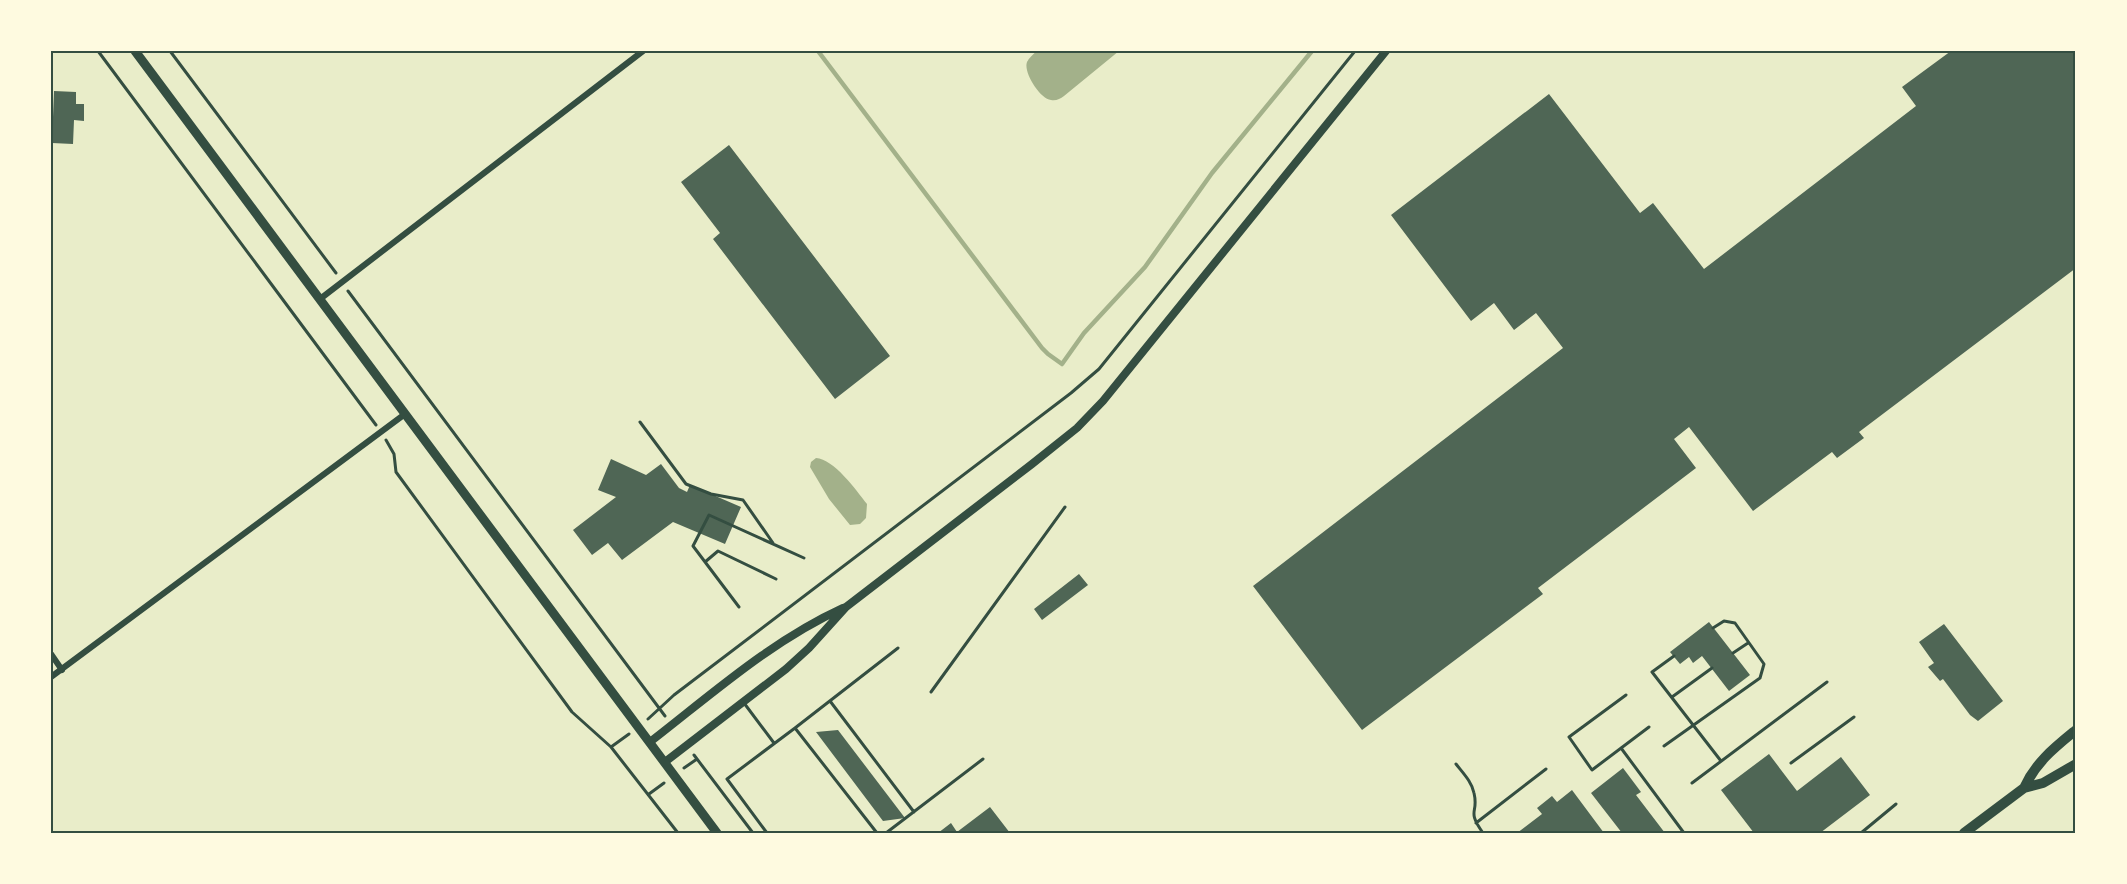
<svg xmlns="http://www.w3.org/2000/svg" width="2127" height="884" font-family="'PT Sans Narrow',sans-serif">
  <rect width="100%" height="100%" fill="#e9edc9"/>
  <path fill="#a3b18a" d="M 1037,51 L 1119,51 L 1064,96 C 1060,99 1056,101 1051,100 C 1040,99 1023,72 1027,62 C 1029,58 1033,54 1037,51 Z
    M 816,458 C 834,459 856,490 867,504 L 866,518 L 860,524 L 850,525 L 829,499 L 810,467 L 811,462 Z"/>
  <g fill="none" stroke-linecap="round" stroke-linejoin="round">
    <path stroke="#a3b18a" stroke-width="4.5" d="M 818,51 L 1042,348 L 1048,354 L 1062,364 L 1084,333 L 1145,267 L 1212,173 L 1312,51"/>
  </g>
  <path fill="#4f6655" d="M 1951,51 L 2076,51 L 2076,268 L 1859,432 L 1864,438 L 1837,458 L 1832,452 L 1753,511 L 1689,427 L 1674,439 L 1696,468 L 1538,588 L 1543,594 L 1362,730 L 1253,586 L 1563,348 L 1536,313 L 1514,330 L 1494,303 L 1471,321 L 1391,215 L 1549,94 L 1640,213 L 1653,203 L 1704,269 L 1916,106 L 1902,87 Z
    M 54,91 L 76,92 L 76,104 L 84,104 L 84,121 L 74,120 L 73,144 L 52,143 Z
    M 729,145 L 890,356 L 835,399 L 713,239 L 720,233 L 681,182 Z
    M 611,459 L 646,475 L 661,464 L 679,488 L 687,492 L 690,485 L 741,507 L 725,544 L 673,522 L 622,560 L 608,543 L 592,555 L 573,530 L 616,497 L 598,490 Z
    M 1079,574 L 1088,585 L 1042,620 L 1034,609 Z
    M 1709,622 L 1750,675 L 1729,691 L 1702,656 L 1693,663 L 1689,657 L 1680,664 L 1670,652 Z
    M 1944,624 L 2003,701 L 1978,721 L 1970,715 L 1943,679 L 1940,681 L 1928,667 L 1934,663 L 1919,642 Z
    M 838,730 L 905,818 L 883,821 L 816,732 Z
    M 1769,754 L 1797,791 L 1841,757 L 1870,795 L 1820,833 L 1754,833 L 1721,790 Z
    M 1623,768 L 1641,792 L 1636,795 L 1665,833 L 1622,833 L 1591,793 Z
    M 1572,790 L 1604,833 L 1517,833 L 1542,814 L 1537,808 L 1552,796 L 1557,802 Z
    M 990,807 L 1010,833 L 938,833 L 951,823 L 957,832 Z"/>
  <g fill="none" stroke-linecap="round" stroke-linejoin="round">
    <path stroke="#344e41" stroke-width="3" d="M 98,51 L 376,425
      M 170,51 L 336,273
      M 348,291 L 665,716
      M 386,440 L 394,454 L 396,472 L 572,712 L 611,747 L 678,833
      M 931,692 L 1065,507
      M 648,719 L 674,695 L 1071,393 L 1099,369 L 1355,51
      M 611,747 L 629,734
      M 694,755 L 753,833
      M 684,768 L 697,759
      M 649,794 L 664,783"/>
    <path stroke="#344e41" stroke-width="3" d="M 640,422 L 686,484 L 711,494 L 743,500 L 773,543
      M 705,562 L 718,551 L 776,579
      M 739,607 L 693,546 L 709,515 L 804,558
      M 1733,653 L 1748,643
      M 1674,656 L 1652,672 L 1721,761
      M 1626,695 L 1569,737 L 1592,770 L 1649,727
      M 1672,697 L 1712,668
      M 830,701 L 914,812
      M 744,703 L 774,743
      M 1664,746 L 1760,678 L 1764,664 L 1735,623 L 1724,621 L 1713,628
      M 1621,748 L 1684,833
      M 1791,763 L 1854,717
      M 1456,764 C 1463,773 1472,782 1474,793 C 1479,814 1466,809 1483,833
      M 1692,783 L 1827,682
      M 1476,823 L 1546,769
      M 767,833 L 727,779 L 795,728
      M 877,833 L 795,728 L 898,648
      M 886,833 L 983,759
      M 1861,833 L 1896,804"/>
    <path stroke="#344e41" stroke-width="6" d="M 320,299 L 643,51
      M 51,654 L 62,670
      M 51,677 L 405,414"/>
    <path stroke="#344e41" stroke-width="8" d="M 650,742 C 712,694 771,641 843,608
      M 665,762 L 786,669 L 809,648 L 846,607 L 1032,464 L 1077,428 L 1103,401 L 1386,51"/>
    <path stroke="#344e41" stroke-width="9" d="M 135,51 L 717,833"/>
    <path stroke="#344e41" stroke-width="10" d="M 2024,788 C 2036,762 2054,748 2076,730
      M 1964,833 L 2024,788 L 2043,783 L 2076,764"/>
  </g>
  <rect width="2127" height="884" fill="none" stroke="#fefae0" stroke-width="105"/>
  <rect x="52" y="52" width="2022" height="780" fill="none" stroke="#344e41" stroke-width="2"/>
</svg>
